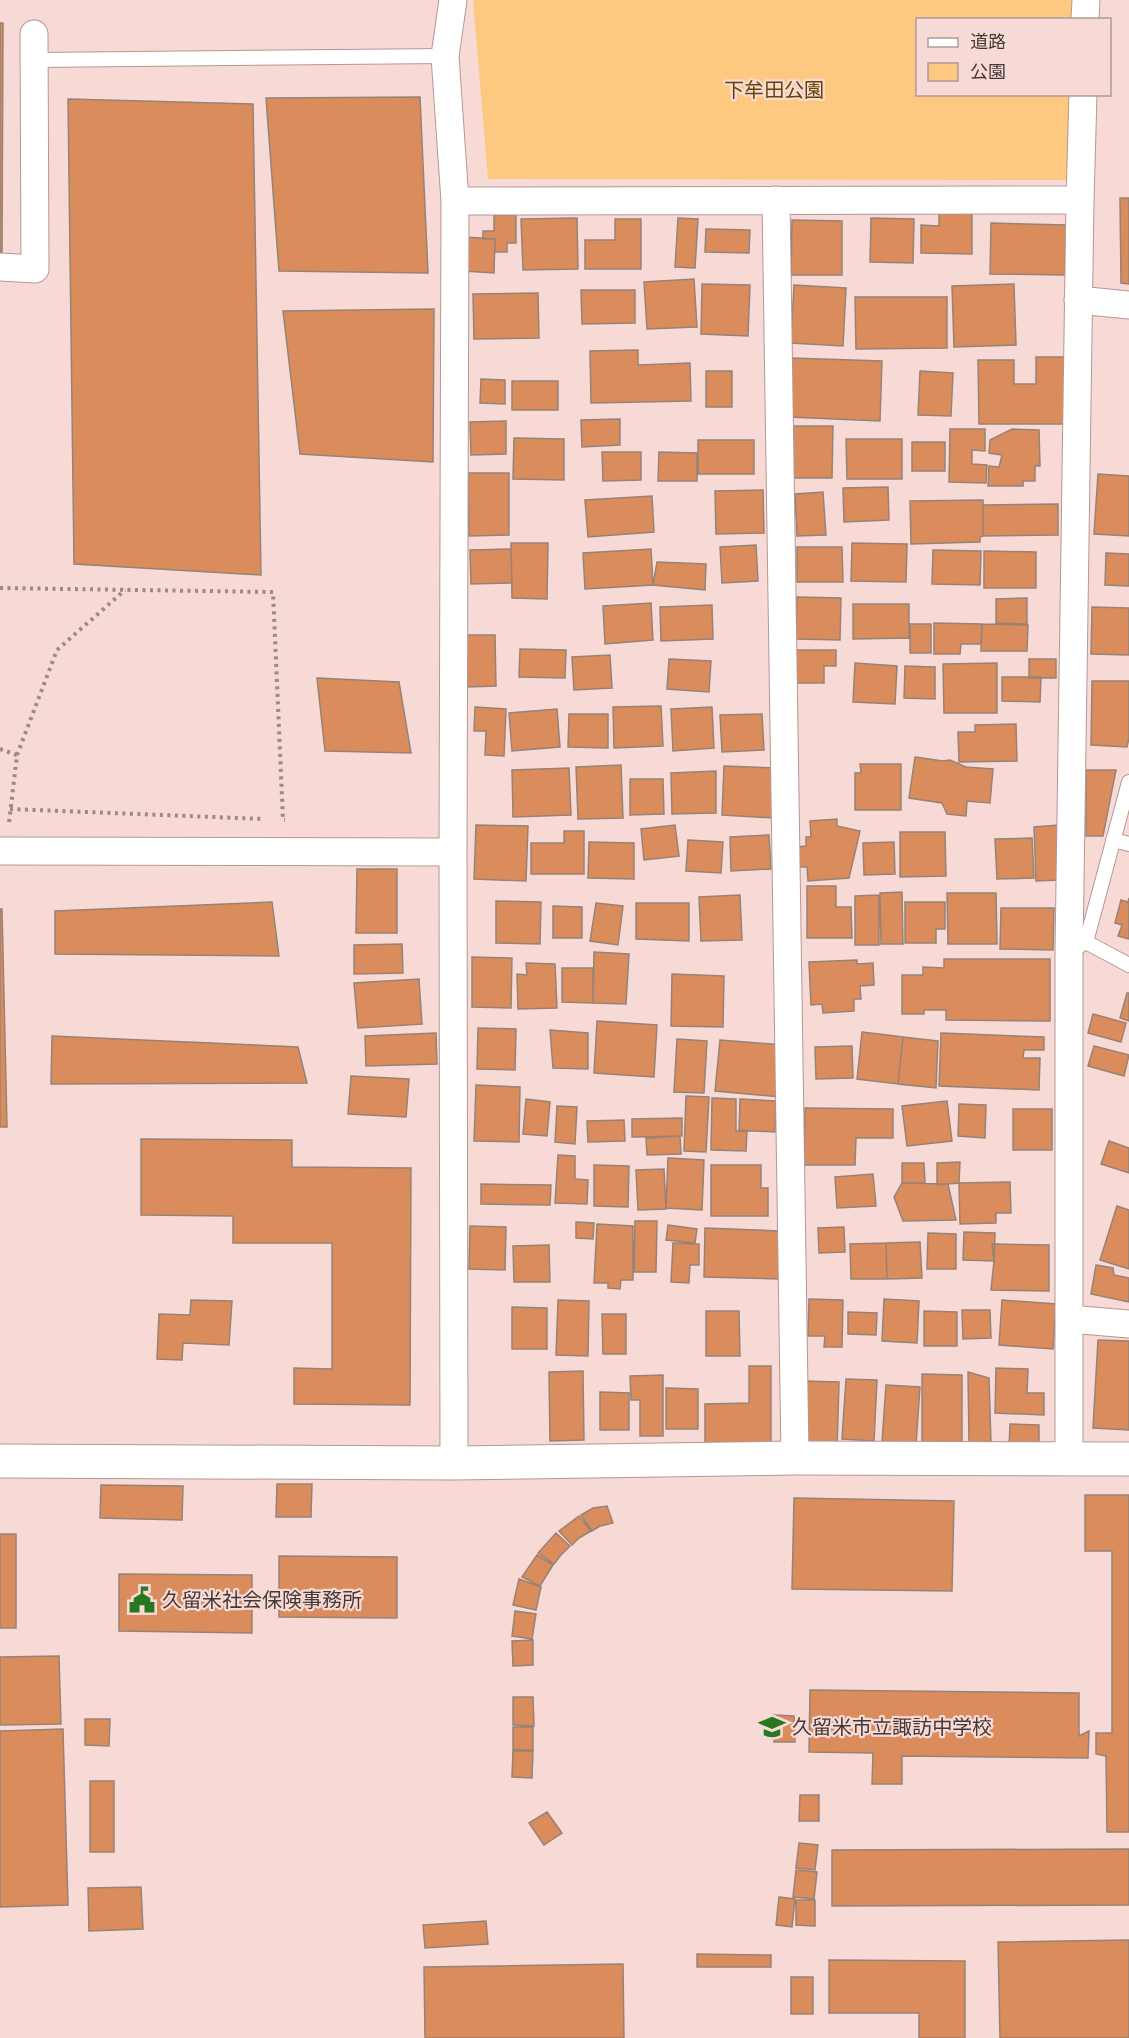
<svg xmlns="http://www.w3.org/2000/svg" width="1129" height="2038" font-family="Karla,'Noto Sans JP',sans-serif">
  <rect width="100%" height="100%" fill="#f7dad6"/>
  <path fill="#fdc880" d="M 473,0 L 1074,0 L 1074,19 L 918,20 L 918,94 L 1072,95 L 1070,180 L 488,179 Z"/>
  <path fill="#db8c5d" stroke="#988275" stroke-width="1.5" d="M 0,23 L 3,23 L 2,256 L 0,256 Z
    M 420,97 L 428,273 L 279,271 L 266,98 Z
    M 68,99 L 253,104 L 261,575 L 74,564 Z
    M 1120,198 L 1129,198 L 1129,284 L 1121,283 Z
    M 939,207 L 972,207 L 972,254 L 921,253 L 921,225 L 939,226 Z
    M 494,215 L 516,215 L 516,243 L 507,243 L 507,252 L 495,252 L 495,239 L 483,239 L 483,231 L 494,231 Z
    M 577,218 L 578,269 L 523,270 L 521,219 Z
    M 678,218 L 698,219 L 695,268 L 675,267 Z
    M 871,218 L 914,219 L 913,263 L 870,262 Z
    M 615,219 L 641,219 L 641,269 L 585,269 L 585,240 L 615,240 Z
    M 792,220 L 842,221 L 842,275 L 791,275 Z
    M 991,223 L 1066,225 L 1065,275 L 990,274 Z
    M 706,229 L 750,230 L 749,253 L 705,252 Z
    M 465,237 L 495,239 L 494,273 L 464,271 Z
    M 694,279 L 697,327 L 647,329 L 644,282 Z
    M 702,284 L 750,285 L 748,336 L 701,334 Z
    M 1014,284 L 1016,345 L 954,347 L 952,286 Z
    M 794,285 L 846,288 L 843,346 L 791,343 Z
    M 581,290 L 635,290 L 635,323 L 582,324 Z
    M 538,293 L 539,338 L 474,339 L 473,294 Z
    M 855,297 L 947,297 L 947,348 L 856,349 Z
    M 434,309 L 433,462 L 300,454 L 283,311 Z
    M 638,350 L 638,365 L 690,363 L 691,401 L 591,403 L 590,351 Z
    M 1036,357 L 1066,357 L 1066,424 L 979,424 L 978,360 L 1014,360 L 1014,384 L 1036,384 Z
    M 791,358 L 882,361 L 880,421 L 789,417 Z
    M 706,371 L 732,371 L 732,407 L 706,407 Z
    M 920,371 L 953,373 L 951,416 L 918,415 Z
    M 481,379 L 505,380 L 505,404 L 480,403 Z
    M 512,381 L 558,381 L 558,410 L 512,410 Z
    M 620,419 L 620,445 L 582,447 L 581,420 Z
    M 506,421 L 506,454 L 471,455 L 470,422 Z
    M 793,426 L 833,426 L 832,478 L 791,478 Z
    M 950,429 L 985,429 L 985,451 L 972,450 L 972,464 L 987,465 L 986,483 L 949,482 Z
    M 1012,429 L 1039,430 L 1040,466 L 1035,466 L 1035,481 L 1023,481 L 1023,486 L 988,486 L 989,466 L 999,467 L 1002,455 L 989,453 L 990,440 Z
    M 514,438 L 564,439 L 564,480 L 513,479 Z
    M 846,439 L 902,439 L 902,479 L 847,479 Z
    M 698,440 L 754,440 L 754,474 L 698,474 Z
    M 912,442 L 945,442 L 945,471 L 912,471 Z
    M 602,452 L 641,452 L 641,480 L 603,481 Z
    M 659,452 L 697,453 L 697,481 L 658,481 Z
    M 468,473 L 509,473 L 509,535 L 469,536 Z
    M 1098,474 L 1129,476 L 1129,536 L 1094,534 Z
    M 888,487 L 889,520 L 844,522 L 843,488 Z
    M 763,490 L 764,533 L 716,534 L 715,491 Z
    M 823,492 L 826,535 L 797,536 L 795,494 Z
    M 652,496 L 654,532 L 588,537 L 585,500 Z
    M 983,500 L 983,536 L 980,537 L 980,542 L 911,544 L 910,501 Z
    M 1058,504 L 1058,535 L 983,536 L 983,505 Z
    M 511,543 L 548,543 L 547,599 L 512,598 Z
    M 852,543 L 907,544 L 906,582 L 851,581 Z
    M 756,545 L 758,581 L 722,583 L 720,547 Z
    M 797,547 L 842,547 L 843,582 L 797,582 Z
    M 511,549 L 512,583 L 471,584 L 470,550 Z
    M 651,549 L 653,585 L 585,589 L 583,553 Z
    M 933,550 L 981,551 L 980,585 L 932,584 Z
    M 984,551 L 1036,552 L 1036,588 L 984,588 Z
    M 1106,553 L 1129,554 L 1129,586 L 1105,585 Z
    M 657,562 L 706,564 L 705,590 L 653,585 Z
    M 797,597 L 841,598 L 840,640 L 796,639 Z
    M 1027,598 L 1027,624 L 996,623 L 996,599 Z
    M 651,603 L 653,640 L 605,644 L 603,606 Z
    M 853,604 L 909,604 L 909,638 L 853,639 Z
    M 712,605 L 713,639 L 661,641 L 660,607 Z
    M 1092,607 L 1129,608 L 1129,655 L 1091,654 Z
    M 934,623 L 982,624 L 981,644 L 961,644 L 960,654 L 934,654 Z
    M 910,624 L 931,624 L 931,653 L 910,653 Z
    M 982,624 L 1028,625 L 1027,651 L 981,651 Z
    M 465,635 L 495,635 L 496,686 L 466,687 Z
    M 520,649 L 566,650 L 565,678 L 519,677 Z
    M 796,650 L 836,650 L 836,666 L 824,666 L 824,683 L 796,683 Z
    M 610,655 L 612,688 L 574,690 L 572,657 Z
    M 669,659 L 711,661 L 709,692 L 667,689 Z
    M 1029,659 L 1056,659 L 1056,678 L 1029,678 Z
    M 855,663 L 897,666 L 895,704 L 853,702 Z
    M 997,663 L 997,713 L 944,713 L 943,664 Z
    M 905,666 L 935,667 L 935,699 L 904,698 Z
    M 1002,677 L 1041,677 L 1040,702 L 1002,701 Z
    M 317,678 L 399,682 L 411,753 L 325,751 Z
    M 1092,681 L 1129,681 L 1129,738 L 1127,747 L 1091,745 Z
    M 661,706 L 663,746 L 614,748 L 613,707 Z
    M 475,707 L 506,709 L 504,756 L 485,755 L 486,731 L 474,731 Z
    M 712,707 L 714,748 L 673,751 L 671,709 Z
    M 557,709 L 560,747 L 512,751 L 509,713 Z
    M 569,714 L 608,714 L 608,748 L 568,747 Z
    M 762,714 L 764,750 L 722,752 L 720,715 Z
    M 1016,724 L 1017,761 L 959,762 L 958,732 L 975,732 L 975,725 Z
    M 915,757 L 943,761 L 950,760 L 966,767 L 993,769 L 990,803 L 967,801 L 966,816 L 947,814 L 942,803 L 909,798 Z
    M 860,764 L 901,764 L 901,810 L 855,810 L 855,773 L 861,773 Z
    M 621,765 L 623,818 L 578,819 L 576,767 Z
    M 724,766 L 777,768 L 775,818 L 722,815 Z
    M 569,768 L 571,815 L 513,817 L 512,770 Z
    M 1086,770 L 1116,770 L 1103,836 L 1086,836 Z
    M 716,771 L 716,813 L 672,814 L 671,773 Z
    M 630,779 L 663,779 L 664,814 L 630,815 Z
    M 837,819 L 837,826 L 860,831 L 849,878 L 808,881 L 807,867 L 798,867 L 797,847 L 806,846 L 806,837 L 811,837 L 810,821 Z
    M 476,825 L 528,826 L 526,881 L 474,879 Z
    M 675,825 L 679,856 L 644,860 L 641,829 Z
    M 1058,825 L 1060,880 L 1036,881 L 1034,827 Z
    M 564,831 L 584,831 L 584,874 L 531,874 L 531,843 L 564,843 Z
    M 900,832 L 945,832 L 946,876 L 900,877 Z
    M 769,835 L 771,869 L 731,871 L 730,837 Z
    M 1032,838 L 1034,878 L 997,879 L 995,839 Z
    M 688,840 L 723,842 L 721,873 L 686,871 Z
    M 589,842 L 634,843 L 634,879 L 588,878 Z
    M 894,842 L 895,874 L 864,875 L 863,843 Z
    M 357,869 L 397,869 L 397,933 L 356,933 Z
    M 807,886 L 836,886 L 836,907 L 851,907 L 852,938 L 807,938 Z
    M 902,892 L 903,944 L 881,944 L 880,893 Z
    M 947,893 L 996,893 L 997,944 L 948,944 Z
    M 740,895 L 742,940 L 701,941 L 699,897 Z
    M 879,895 L 879,945 L 855,945 L 855,896 Z
    M 1129,898 L 1129,939 L 1118,936 L 1122,925 L 1115,923 L 1121,900 L 1128,902 Z
    M 496,901 L 541,902 L 540,944 L 496,943 Z
    M 272,902 L 279,956 L 55,954 L 55,911 Z
    M 905,902 L 945,902 L 945,929 L 936,929 L 936,943 L 905,943 Z
    M 596,903 L 623,906 L 618,945 L 590,941 Z
    M 636,903 L 689,903 L 689,941 L 636,939 Z
    M 553,906 L 582,907 L 582,938 L 553,938 Z
    M 1001,908 L 1054,908 L 1053,950 L 1000,949 Z
    M 0,909 L 2,909 L 7,1127 L 0,1127 Z
    M 402,944 L 403,973 L 354,974 L 354,945 Z
    M 594,952 L 629,954 L 626,1004 L 593,1003 Z
    M 472,957 L 512,958 L 511,1008 L 472,1007 Z
    M 944,959 L 1050,959 L 1050,1021 L 946,1020 L 946,1010 L 924,1010 L 924,1014 L 902,1014 L 902,975 L 923,975 L 923,967 L 944,968 Z
    M 857,960 L 857,964 L 873,963 L 874,985 L 860,986 L 861,999 L 854,999 L 854,1011 L 823,1013 L 822,1004 L 811,1005 L 809,962 Z
    M 526,963 L 555,964 L 557,1008 L 518,1009 L 517,974 L 527,975 Z
    M 562,968 L 593,968 L 593,1003 L 562,1002 Z
    M 672,974 L 724,976 L 723,1027 L 671,1026 Z
    M 419,979 L 422,1024 L 358,1028 L 354,983 Z
    M 1127,993 L 1129,993 L 1129,1021 L 1120,1018 Z
    M 1093,1014 L 1126,1023 L 1121,1042 L 1088,1033 Z
    M 597,1021 L 657,1025 L 654,1077 L 594,1073 Z
    M 478,1028 L 516,1029 L 515,1070 L 477,1069 Z
    M 550,1030 L 588,1033 L 588,1069 L 553,1068 Z
    M 862,1032 L 903,1037 L 898,1084 L 857,1079 Z
    M 436,1033 L 437,1064 L 366,1066 L 365,1036 Z
    M 941,1033 L 1044,1037 L 1044,1050 L 1024,1050 L 1023,1058 L 1040,1058 L 1039,1090 L 939,1086 Z
    M 52,1036 L 298,1047 L 307,1083 L 51,1084 Z
    M 903,1037 L 938,1041 L 936,1088 L 898,1084 Z
    M 677,1039 L 707,1041 L 704,1093 L 674,1092 Z
    M 720,1040 L 785,1045 L 780,1097 L 715,1091 Z
    M 852,1046 L 853,1078 L 816,1079 L 815,1047 Z
    M 1094,1046 L 1129,1055 L 1124,1076 L 1088,1066 Z
    M 351,1076 L 409,1079 L 406,1117 L 348,1114 Z
    M 476,1085 L 520,1087 L 519,1142 L 474,1141 Z
    M 686,1096 L 709,1097 L 706,1152 L 684,1151 Z
    M 712,1098 L 736,1099 L 736,1131 L 747,1131 L 746,1151 L 711,1150 Z
    M 526,1099 L 550,1102 L 547,1136 L 523,1134 Z
    M 740,1099 L 776,1101 L 775,1132 L 739,1130 Z
    M 947,1101 L 952,1141 L 907,1146 L 902,1106 Z
    M 959,1104 L 986,1105 L 985,1138 L 958,1136 Z
    M 557,1106 L 577,1107 L 575,1144 L 555,1142 Z
    M 805,1108 L 893,1109 L 893,1138 L 856,1138 L 855,1165 L 804,1165 Z
    M 1013,1109 L 1052,1109 L 1052,1150 L 1013,1150 Z
    M 682,1118 L 682,1136 L 632,1137 L 632,1119 Z
    M 624,1120 L 625,1141 L 588,1142 L 587,1121 Z
    M 680,1136 L 681,1154 L 647,1155 L 646,1138 Z
    M 141,1139 L 292,1140 L 292,1167 L 411,1168 L 410,1405 L 294,1404 L 294,1368 L 332,1369 L 332,1243 L 233,1243 L 233,1216 L 141,1215 Z
    M 1109,1141 L 1129,1148 L 1129,1173 L 1101,1164 Z
    M 558,1155 L 575,1156 L 575,1179 L 588,1180 L 587,1204 L 555,1203 Z
    M 668,1158 L 704,1160 L 702,1210 L 666,1208 Z
    M 960,1162 L 959,1183 L 937,1185 L 937,1163 Z
    M 902,1163 L 924,1163 L 925,1183 L 902,1183 Z
    M 594,1165 L 629,1166 L 628,1207 L 594,1206 Z
    M 711,1165 L 761,1165 L 761,1188 L 768,1188 L 768,1216 L 711,1216 Z
    M 664,1169 L 666,1209 L 638,1210 L 636,1170 Z
    M 873,1174 L 876,1206 L 837,1208 L 835,1177 Z
    M 1010,1182 L 1011,1213 L 996,1213 L 996,1223 L 960,1224 L 959,1183 Z
    M 902,1183 L 948,1184 L 956,1220 L 903,1221 L 894,1197 Z
    M 481,1184 L 551,1185 L 550,1205 L 481,1204 Z
    M 1117,1206 L 1129,1210 L 1129,1269 L 1100,1260 Z
    M 635,1221 L 657,1221 L 656,1272 L 634,1272 Z
    M 576,1222 L 594,1223 L 593,1239 L 576,1238 Z
    M 597,1224 L 633,1226 L 633,1280 L 621,1280 L 620,1289 L 608,1288 L 608,1283 L 594,1283 Z
    M 668,1225 L 697,1229 L 695,1243 L 666,1240 Z
    M 470,1226 L 506,1227 L 505,1270 L 469,1269 Z
    M 844,1227 L 845,1252 L 819,1253 L 818,1228 Z
    M 705,1228 L 780,1231 L 779,1279 L 704,1277 Z
    M 964,1232 L 995,1233 L 994,1261 L 963,1260 Z
    M 928,1233 L 956,1234 L 956,1269 L 927,1269 Z
    M 920,1242 L 922,1278 L 887,1279 L 886,1243 Z
    M 673,1243 L 699,1244 L 699,1265 L 690,1265 L 689,1283 L 671,1282 Z
    M 886,1243 L 887,1279 L 851,1279 L 850,1244 Z
    M 992,1244 L 1049,1245 L 1049,1291 L 991,1290 L 994,1261 Z
    M 549,1245 L 550,1282 L 514,1282 L 513,1246 Z
    M 1096,1265 L 1113,1268 L 1114,1275 L 1129,1278 L 1129,1302 L 1091,1294 Z
    M 809,1299 L 843,1300 L 842,1347 L 824,1347 L 825,1336 L 808,1336 Z
    M 884,1299 L 919,1301 L 917,1343 L 882,1341 Z
    M 191,1300 L 232,1301 L 229,1345 L 183,1343 L 182,1360 L 157,1359 L 159,1314 L 190,1315 Z
    M 558,1300 L 589,1301 L 588,1356 L 556,1355 Z
    M 1002,1300 L 1056,1304 L 1053,1349 L 999,1345 Z
    M 512,1307 L 547,1308 L 547,1349 L 512,1349 Z
    M 962,1310 L 990,1310 L 991,1338 L 963,1339 Z
    M 706,1311 L 739,1311 L 740,1356 L 706,1356 Z
    M 924,1311 L 957,1312 L 957,1346 L 924,1346 Z
    M 848,1312 L 877,1313 L 876,1335 L 848,1334 Z
    M 602,1314 L 626,1314 L 626,1354 L 603,1354 Z
    M 1098,1340 L 1129,1341 L 1129,1430 L 1093,1428 Z
    M 749,1366 L 771,1366 L 771,1446 L 705,1446 L 705,1404 L 749,1403 Z
    M 996,1368 L 1028,1369 L 1027,1393 L 1044,1393 L 1044,1415 L 995,1413 Z
    M 583,1371 L 584,1440 L 550,1441 L 549,1372 Z
    M 968,1372 L 989,1378 L 991,1442 L 969,1443 Z
    M 922,1374 L 962,1375 L 962,1445 L 922,1444 Z
    M 663,1375 L 663,1436 L 640,1436 L 640,1400 L 631,1400 L 630,1376 Z
    M 846,1379 L 877,1380 L 874,1441 L 842,1439 Z
    M 803,1381 L 839,1382 L 837,1449 L 802,1448 Z
    M 886,1385 L 920,1387 L 916,1445 L 882,1442 Z
    M 666,1388 L 698,1389 L 698,1429 L 666,1429 Z
    M 600,1392 L 629,1393 L 629,1430 L 600,1430 Z
    M 1010,1424 L 1039,1425 L 1039,1451 L 1009,1450 Z
    M 277,1484 L 312,1484 L 311,1517 L 276,1517 Z
    M 101,1485 L 183,1486 L 182,1520 L 100,1518 Z
    M 1085,1495 L 1129,1495 L 1129,1832 L 1107,1832 L 1106,1756 L 1096,1754 L 1096,1733 L 1112,1733 L 1112,1551 L 1085,1551 Z
    M 794,1498 L 954,1501 L 952,1591 L 792,1589 Z
    M 607,1506 L 613,1523 L 600,1526 L 592,1531 L 581,1515 L 593,1508 Z
    M 579,1516 L 591,1531 L 579,1538 L 572,1545 L 559,1531 Z
    M 556,1533 L 570,1546 L 561,1555 L 554,1564 L 538,1553 Z
    M 0,1534 L 16,1534 L 16,1628 L 0,1628 Z
    M 537,1555 L 553,1565 L 540,1586 L 522,1577 Z
    M 279,1556 L 397,1557 L 397,1618 L 279,1617 Z
    M 119,1574 L 252,1575 L 252,1633 L 119,1631 Z
    M 519,1579 L 541,1587 L 536,1610 L 513,1605 Z
    M 515,1611 L 536,1614 L 532,1639 L 512,1636 Z
    M 533,1640 L 533,1665 L 513,1666 L 512,1641 Z
    M 59,1656 L 61,1724 L 0,1725 L 0,1657 Z
    M 810,1690 L 1079,1693 L 1079,1736 L 1089,1731 L 1088,1758 L 902,1756 L 902,1784 L 872,1784 L 873,1753 L 809,1752 Z
    M 513,1697 L 533,1697 L 534,1726 L 513,1725 Z
    M 774,1715 L 794,1716 L 795,1742 L 774,1742 Z
    M 85,1719 L 110,1719 L 109,1746 L 85,1745 Z
    M 513,1727 L 533,1727 L 533,1750 L 513,1750 Z
    M 63,1729 L 68,1905 L 0,1907 L 0,1731 Z
    M 513,1751 L 533,1751 L 532,1778 L 512,1777 Z
    M 90,1781 L 114,1781 L 114,1852 L 90,1852 Z
    M 800,1795 L 819,1795 L 819,1821 L 799,1821 Z
    M 547,1812 L 562,1833 L 544,1845 L 529,1823 Z
    M 799,1843 L 818,1845 L 815,1870 L 796,1868 Z
    M 1129,1849 L 1129,1905 L 832,1906 L 832,1850 Z
    M 796,1870 L 817,1872 L 814,1899 L 793,1897 Z
    M 141,1887 L 143,1929 L 89,1931 L 88,1888 Z
    M 779,1897 L 795,1899 L 792,1927 L 776,1925 Z
    M 796,1900 L 815,1900 L 815,1926 L 796,1925 Z
    M 486,1921 L 488,1944 L 425,1948 L 423,1925 Z
    M 1129,1940 L 1129,2038 L 1000,2038 L 998,1942 Z
    M 697,1954 L 771,1955 L 771,1967 L 697,1967 Z
    M 829,1960 L 965,1961 L 965,2038 L 919,2038 L 919,2013 L 829,2013 Z
    M 623,1964 L 624,2038 L 425,2038 L 424,1967 Z
    M 791,1977 L 813,1977 L 813,2014 L 791,2014 Z"/>
  <g fill="none" stroke-linecap="round" stroke-linejoin="round">
    <g stroke="#b39894" stroke-width="16">
      <path id="service" d="M 35,60 L 445,56
        M 1113,840 L 1129,844
        M 1086,942 L 1129,965
        M 1069,952 L 1086,942 L 1129,782"/>
    </g>
    <g stroke="#b39894" stroke-width="29">
      <path id="minor" d="M 453,0 L 445,56 L 455,201 L 453,852 L 454,1463
        M 1085,20 L 1086,0
        M 776,200 L 795,1458
        M 455,201 L 1080,200
        M 0,267 L 35,269 L 34,34
        M 1078,300 L 1129,305
        M 0,851 L 453,852
        M 1069,1319 L 1129,1324
        M 1069,1458 L 1069,952 L 1080,200 L 1083,94"/>
    </g>
    <g stroke="#b39894" stroke-width="35">
      <path id="tertiary" d="M 0,1461 L 454,1463 L 795,1458 L 1129,1459"/>
    </g>
    <path stroke="#9c8885" stroke-width="4" stroke-dasharray="3 4.5" stroke-linecap="butt" d="M 0,588 L 273,592 L 283,820 L 285,820
      M 0,749 L 17,755 L 9,823
      M 17,755 L 57,650 L 125,590
      M 10,809 L 264,819"/>
    <use href="#service" stroke="#fff" stroke-width="14"/>
    <use href="#minor" stroke="#fff" stroke-width="27"/>
    <use href="#tertiary" stroke="#fff" stroke-width="33"/>
  </g>
  <defs>
    <g id="civic-bare" transform="scale(2.07)"><path d="M-.6-6.5H3V-4.5H.6V-3L4-1V1h2V6H-6V1h2V-1L-.6-3ZM-1.2 2.5V6h2.4V2.5Z" fill="#287822" stroke="#f7dad6" stroke-width="2.5" paint-order="stroke"/></g>
    <g id="school-bare" transform="scale(2.07)"><path d="M0-5L7-2L0 1L-7-2ZM-4 1L0 2.5L4 1V4Q0 6-4 4Z" fill="#287822" stroke="#f7dad6" stroke-width="2.5" paint-order="stroke"/></g>
  </defs>
  <g fill-rule="evenodd">
    <use href="#civic-bare" x="142" y="1600"/>
    <use href="#school-bare" x="772" y="1727"/>
  </g>
  <g text-anchor="middle" stroke-width="4.5" stroke-linejoin="round" paint-order="stroke">
    <g font-size="20" fill="#684403" stroke="#f7dad6">
      <text x="774" y="97">下牟田公園</text>
    </g>
    <g font-size="20" fill="#443836" stroke="#f7dad6" text-anchor="start">
      <text x="162" y="1607">久留米社会保険事務所</text>
      <text x="792" y="1734">久留米市立諏訪中学校</text>
    </g>
  </g>
  <rect x="916" y="18" width="195" height="78" fill="#f7dad6" stroke="#af9996" stroke-width="1.5"/>
  <rect x="928" y="38" width="30" height="9" fill="#ffffff" stroke="#af9996" stroke-width="1.5"/>
  <text x="970" y="48" font-size="18" fill="#443836">道路</text>
  <rect x="928" y="63" width="30" height="18" fill="#fdc880" stroke="#af9996" stroke-width="1.5"/>
  <text x="970" y="78" font-size="18" fill="#443836">公園</text>
</svg>
